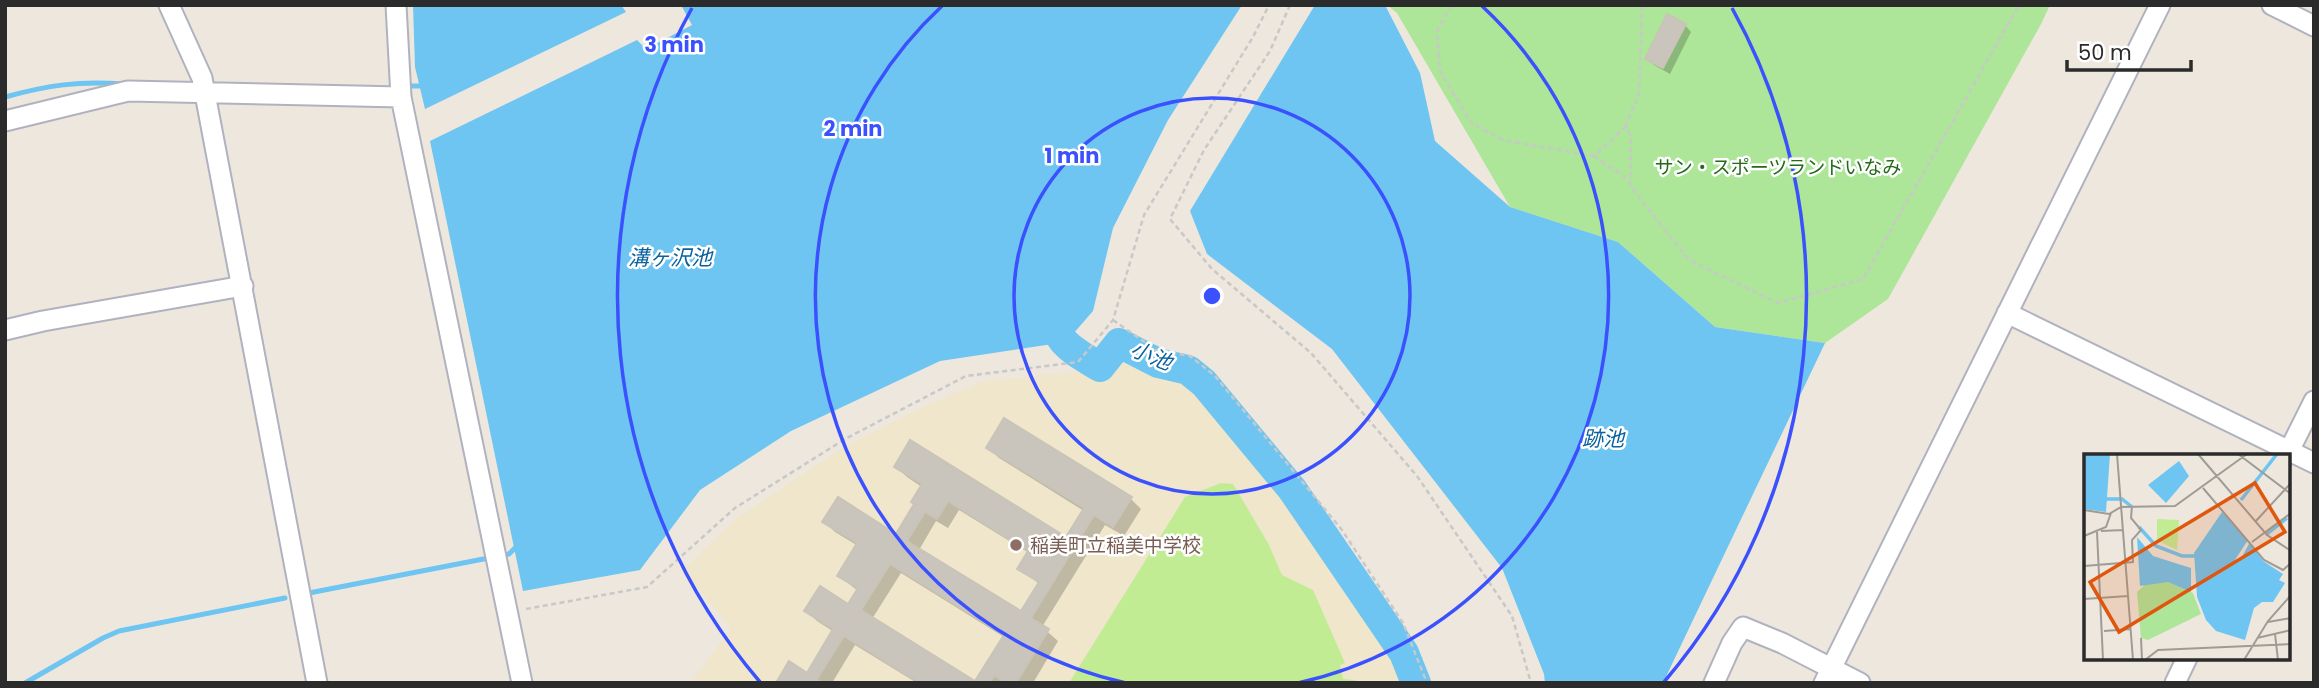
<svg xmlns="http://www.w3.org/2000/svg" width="2319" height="688" font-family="Poppins,'Noto Sans JP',sans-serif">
  <rect width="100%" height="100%" fill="#ede7dd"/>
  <path fill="#efe6cc" d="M 1123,357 L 1195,386 L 1294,502 L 1384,638 L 1402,683 L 691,683 L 731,628 L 683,570 L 736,519 L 839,450 L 910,413 L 980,382 L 1088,370 L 1099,381 Z"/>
  <path fill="#ade599" d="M 1387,5 L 2050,5 L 2041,24 L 1888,299 L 1825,343 L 1715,327 L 1618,242 L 1510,207 L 1397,13 Z"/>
  <path fill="#c1ec94" d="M 1221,483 L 1233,484 L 1268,543 L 1282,575 L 1313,590 L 1345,663 L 1340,665 L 1343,679 L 1355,680 L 1357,683 L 1069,683 L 1185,497 Z"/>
  <path fill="#6ec5f1" d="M 413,5 L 621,5 L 626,12 L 425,109 L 415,67 Z
    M 681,5 L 1242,5 L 1168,120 L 1113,228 L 1093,311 L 1066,342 L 940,361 L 791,431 L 700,490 L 640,570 L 523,591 L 430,141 L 637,40 L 646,49 L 692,25 Z
    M 1315,5 L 1385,5 L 1420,73 L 1435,141 L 1510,207 L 1618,242 L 1715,327 L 1825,343 L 1663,683 L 1545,683 L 1544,674 L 1502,568 L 1332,349 L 1207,254 L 1190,211 Z"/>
  <path fill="#0003" fill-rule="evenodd" d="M 1685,25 L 1691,32 L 1670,74 L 1654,65 L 1647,59 Z
    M 988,447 L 1130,498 L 1141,509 L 1124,536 L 1105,525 L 1042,627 L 1058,641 L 1033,683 L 976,683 L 1004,637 L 901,573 L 872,619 L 974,683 L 917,683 L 855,645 L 832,683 L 778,683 L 815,678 L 809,672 L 834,632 L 817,621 L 807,611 L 849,606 L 858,591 L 839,576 L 858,546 L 835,532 L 824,521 L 896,536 L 916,505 L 922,487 L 907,477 L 896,466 L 1067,539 L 1084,511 L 999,458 ZM 959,510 L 1029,553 L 1020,568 L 1039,584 L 1021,613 L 919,550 L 936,521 L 948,528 Z"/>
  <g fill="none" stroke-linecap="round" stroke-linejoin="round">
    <path stroke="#6ec5f1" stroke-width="5" d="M 405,86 L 420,86 L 425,82
      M 5,97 C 49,85 77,81 123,84
      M 309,593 L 509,554 L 517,546
      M 25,683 L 103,638 L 119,631 L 285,598"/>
    <path stroke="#6ec5f1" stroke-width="30" d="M 1053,307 C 1053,342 1072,350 1100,367 L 1119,343 L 1158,363 L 1188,370 L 1204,383 L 1292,489 L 1404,653 L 1416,683"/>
  </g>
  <path fill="#c9c5bc" stroke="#c9c4b7" stroke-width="2" fill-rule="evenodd" d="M 1667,14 L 1686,24 L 1663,68 L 1645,59 Z
    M 1004,418 L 1132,497 L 1113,527 L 1094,515 L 1031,618 L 1049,629 L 1016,683 L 1006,683 L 994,675 L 990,683 L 920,683 L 844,636 L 817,679 L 807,673 L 833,629 L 804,611 L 820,586 L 848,604 L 858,588 L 837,576 L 857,543 L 822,522 L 838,497 L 896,534 L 914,504 L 911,502 L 922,484 L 894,467 L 910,440 L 1066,537 L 1084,508 L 986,448 ZM 948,501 L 1028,551 L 1017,569 L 1039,582 L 1021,611 L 907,541 L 925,512 L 937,519 ZM 890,564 L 1004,635 L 975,681 L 861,610 Z
    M 789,661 L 821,682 L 820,683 L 776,683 Z"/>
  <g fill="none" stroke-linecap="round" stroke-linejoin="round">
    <g stroke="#b1b2bf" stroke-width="23">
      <path id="minor" d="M 169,5 L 202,78 L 317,683
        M 396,5 L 401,97 L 522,683
        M 2272,5 L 2314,26
        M 5,121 L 128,91 L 401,97
        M 2007,313 L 2314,463
        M 5,330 L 43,321 L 243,286
        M 2287,455 L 2314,401
        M 1714,683 L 1732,643 L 1743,627 L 1782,643 L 1860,683
        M 1824,683 L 2160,5
        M 2175,683 L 2187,658"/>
    </g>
    <path stroke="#c8c8c8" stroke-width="2.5" stroke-dasharray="5 3.5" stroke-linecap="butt" d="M 1290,5 L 1270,51 L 1204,150 L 1170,219 L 1212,269 L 1311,353 L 1417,476 L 1512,616 L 1531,683
      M 1451,5 L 1437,31 L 1440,71 L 1471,123 L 1503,140 L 1594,156 L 1625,127 L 1631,136 L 1630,186 L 1689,260 L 1778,303 L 1863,279 L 2019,5
      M 1625,127 L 1639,94 L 1642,5
      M 1594,156 L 1629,180
      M 1113,320 L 1156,350 L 1190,356 L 1215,376 L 1342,530 L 1403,623 L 1427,683
      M 526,609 L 647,587 L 735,508 L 845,439 L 966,376 L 1078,362 L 1113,320 L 1144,215 L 1253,37 L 1269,5"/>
    <use href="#minor" stroke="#fff" stroke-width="19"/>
  </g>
  <g fill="none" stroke="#3a51fd" stroke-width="3.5">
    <circle cx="1212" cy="296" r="198"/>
    <path d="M1126 683A396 396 0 0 1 942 6M1482 6A396 396 0 0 1 1298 683"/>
    <path d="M760 682A594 594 0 0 1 692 8M1732 8A594 594 0 0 1 1664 682"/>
  </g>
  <circle fill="#8d6e63" stroke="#fff" stroke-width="2.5" cx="1016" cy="545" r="7"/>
  <g text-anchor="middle" stroke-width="5" stroke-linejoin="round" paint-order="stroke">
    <g font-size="19" fill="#246a19" stroke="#fff">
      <text x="1778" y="174">サン・スポーツランドいなみ</text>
    </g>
    <g font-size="19" fill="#785e54" stroke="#fff" text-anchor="start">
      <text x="1030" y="552">稲美町立稲美中学校</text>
    </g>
    <g font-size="21" font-style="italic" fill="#0b62a0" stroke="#fff">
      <text x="670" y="265">溝ヶ沢池</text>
      <text transform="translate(1151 356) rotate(22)" y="7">小池</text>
      <text x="1603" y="446">跡池</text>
    </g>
  </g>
  <g transform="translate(2084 454)">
    <rect width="206" height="206" fill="#ede7dd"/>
    <path d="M 64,128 L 84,128 L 109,139 L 117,160 L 64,186 L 57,184 L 53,138 Z" fill="#ade599"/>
    <path d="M 73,65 L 95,66 L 93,96 L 73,86 Z" fill="#c1ec94"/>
    <path d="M 0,0 L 26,0 L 22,58 L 0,55 ZM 95,7 L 105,22 L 82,49 L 64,31 ZM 138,58 L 164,86 L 151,106 L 155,108 L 166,88 L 179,107 L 199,120 L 195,126 L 201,129 L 189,148 L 178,148 L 170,154 L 161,186 L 132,177 L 122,166 L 113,143 L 110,99 ZM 53,83 L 69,102 L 107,114 L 107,138 L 84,128 L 56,132 Z" fill="#6ec5f1"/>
    <path fill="none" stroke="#6ec5f1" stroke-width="3.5" d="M 22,45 L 38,45 L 48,53M 157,46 L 193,0M 55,73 L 72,92 L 98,102 L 113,102M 183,80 L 203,64"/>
    <path fill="none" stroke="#9f9c96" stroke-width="2" d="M 33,0 L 49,206M 114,0 L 183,81 L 207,97M 154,0 L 207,40M 119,34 L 180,106 L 199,116 L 207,109M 0,56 L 25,60 L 37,53 L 91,52 L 163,0M 171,68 L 207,29M 17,77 L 39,76M 13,78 L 19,206M 0,82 L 22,73 L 27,59M 168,88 L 207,59M 0,112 L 49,108 L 48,86 L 57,76 L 47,64 L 48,52M 0,145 L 44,142M 184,168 L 207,164M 20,177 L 47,175M 191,180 L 194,206M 57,184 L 58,206M 173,184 L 207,176M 61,206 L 74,196 L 207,190M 160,206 L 184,167 L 207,141"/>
    <path fill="#df570e" fill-opacity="0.15" stroke="#df570e" stroke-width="3.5" d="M 171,29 L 201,78 L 35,178 L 6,128 Z"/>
    <rect width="206" height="206" fill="none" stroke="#2b2b2b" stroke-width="3.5"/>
  </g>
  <circle cx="1212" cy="296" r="10" fill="#3a51fd" stroke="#fff" stroke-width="3.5"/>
  <g font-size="21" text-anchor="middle" font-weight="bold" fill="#3a51fd" stroke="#fff" stroke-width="5" stroke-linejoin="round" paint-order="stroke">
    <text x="674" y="52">3 min</text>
    <text x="853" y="136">2 min</text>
    <text x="1072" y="163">1 min</text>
  </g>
  <rect width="2319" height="688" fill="none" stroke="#2b2b2b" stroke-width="14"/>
  <path d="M2067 60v10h124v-10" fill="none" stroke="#2b2b2b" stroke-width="3.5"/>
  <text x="2078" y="60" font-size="21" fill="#2b2b2b" stroke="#ffffff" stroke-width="5" paint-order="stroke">50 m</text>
</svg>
